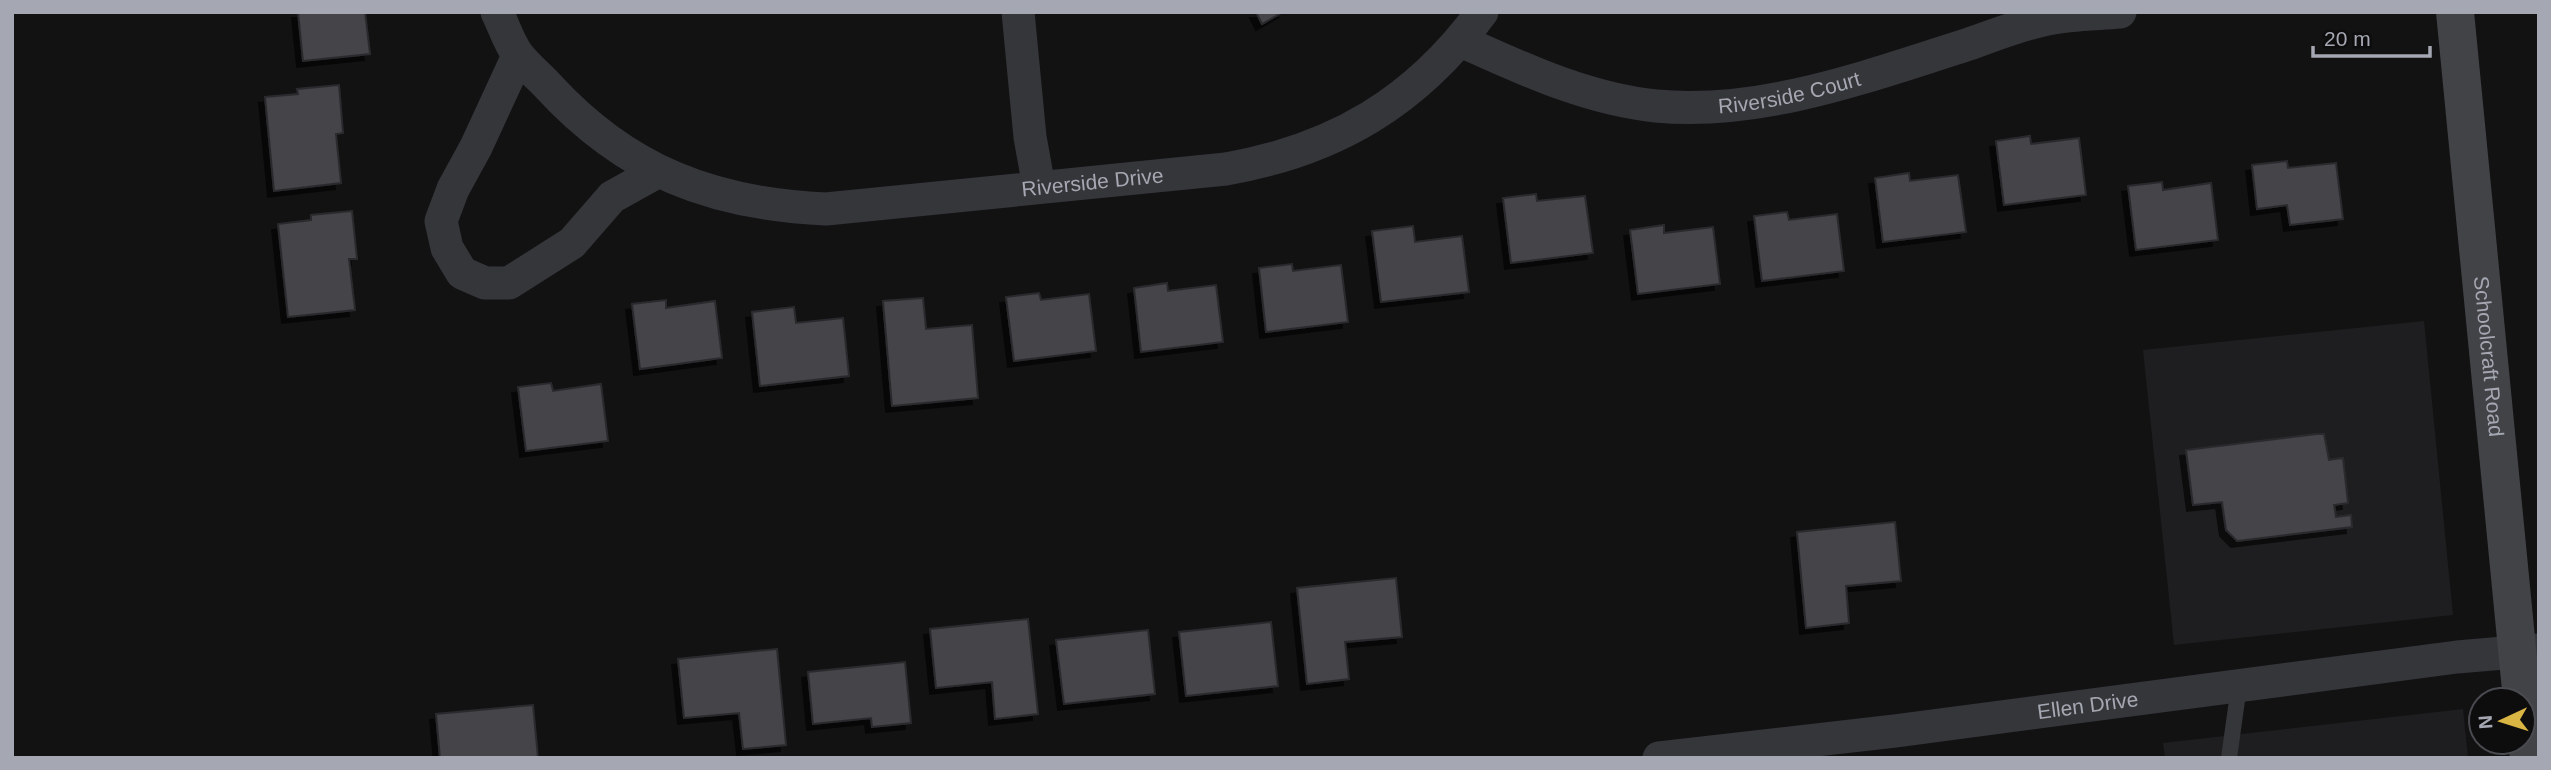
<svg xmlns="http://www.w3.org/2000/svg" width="2551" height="770" font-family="Helvetica,sans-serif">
  <defs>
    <filter id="shadow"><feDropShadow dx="-6" dy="6" stdDeviation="0" flood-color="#0009"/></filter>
  </defs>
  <rect width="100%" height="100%" fill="#121213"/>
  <path fill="#1e1e20" d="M 2424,321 L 2453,615 L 2174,645 L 2143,350 Z
    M 2463,709 L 2468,758 L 2165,758 L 2163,743 Z"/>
  <path fill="#444448" stroke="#2c2c2f" stroke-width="2" filter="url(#shadow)" d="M 298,12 L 365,12 L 370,54 L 303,61 Z
    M 1256,12 L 1283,12 L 1262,24 Z
    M 339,85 L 343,133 L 336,134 L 341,183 L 274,191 L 265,97 L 298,94 L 297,89 Z
    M 2030,136 L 2031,144 L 2079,138 L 2086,195 L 2004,205 L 1996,141 Z
    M 2287,161 L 2288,168 L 2336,163 L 2343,219 L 2290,225 L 2287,205 L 2257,209 L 2252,165 Z
    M 1909,173 L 1910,181 L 1958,175 L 1966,232 L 1883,242 L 1875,178 Z
    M 2162,182 L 2163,190 L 2211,183 L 2218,240 L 2136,250 L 2128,186 Z
    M 1536,194 L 1537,201 L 1585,196 L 1593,253 L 1511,263 L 1503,198 Z
    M 352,211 L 357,259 L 349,259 L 355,310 L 288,317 L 278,224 L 311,220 L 311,215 Z
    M 1787,212 L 1789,220 L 1837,214 L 1844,271 L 1762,281 L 1754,216 Z
    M 1664,225 L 1664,233 L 1713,227 L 1720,284 L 1638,294 L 1630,230 Z
    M 1413,226 L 1415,242 L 1462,236 L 1469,292 L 1381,302 L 1372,231 Z
    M 1292,264 L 1293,271 L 1341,265 L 1348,322 L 1266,332 L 1259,268 Z
    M 1167,283 L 1168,291 L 1216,285 L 1223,342 L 1141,352 L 1134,288 Z
    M 1039,293 L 1041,300 L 1089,294 L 1096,351 L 1014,361 L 1006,297 Z
    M 923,298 L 926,329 L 972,325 L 978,398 L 892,406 L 883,301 Z
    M 666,300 L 666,308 L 715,301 L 722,358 L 640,369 L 632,304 Z
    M 794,307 L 796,323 L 843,318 L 849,376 L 760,386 L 752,312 Z
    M 551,383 L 553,391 L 601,384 L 608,441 L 526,451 L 518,387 Z
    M 2317,434 L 2324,434 L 2329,460 L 2343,458 L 2348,503 L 2334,505 L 2336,517 L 2351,515 L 2352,527 L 2237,541 L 2226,530 L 2222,502 L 2193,505 L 2186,450 Z
    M 1895,522 L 1901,581 L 1846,586 L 1849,623 L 1806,628 L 1797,532 Z
    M 1396,578 L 1402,637 L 1345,642 L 1349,679 L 1307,684 L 1297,588 Z
    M 1028,619 L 1038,714 L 995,719 L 992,682 L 936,688 L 930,629 Z
    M 1271,622 L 1278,686 L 1186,696 L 1179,632 Z
    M 1148,630 L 1155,694 L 1064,704 L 1056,640 Z
    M 777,649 L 786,745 L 743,749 L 739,713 L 684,718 L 678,659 Z
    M 905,662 L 911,723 L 872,727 L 871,718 L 813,724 L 808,672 Z
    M 533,705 L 538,758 L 440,758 L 436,714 Z"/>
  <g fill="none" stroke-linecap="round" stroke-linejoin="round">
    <path stroke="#35363a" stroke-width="16" d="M 2229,758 L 2239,686"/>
    <g stroke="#35363a" stroke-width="33">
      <path id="s1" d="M 497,12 C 504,26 509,43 518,55 C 526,66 539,76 548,86 C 626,171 712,204 826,209 L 1226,169 C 1335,150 1416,102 1482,12"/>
      <path d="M 1018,12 L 1030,137 L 1039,187"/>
      <path id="s2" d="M 1461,41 C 1523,69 1587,99 1656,106 C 1761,116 1868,76 1966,45 C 1992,36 2019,25 2047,19 C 2070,14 2096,14 2120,12"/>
      <path d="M 518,56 L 476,147 L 453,189 L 441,221 L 447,248 L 462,273 L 485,283 L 509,283 L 572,243 L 612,197 L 657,172"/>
      <path id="s3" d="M 1659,758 L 1895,731 L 2457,657 L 2539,650"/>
    </g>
    <g stroke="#424347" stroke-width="38">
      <path id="s4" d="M 2455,12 L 2522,700"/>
      <path d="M 2523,709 L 2529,758"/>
    </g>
  </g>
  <g text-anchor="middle" stroke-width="5" stroke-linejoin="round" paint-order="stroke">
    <g font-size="21" fill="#a5a8b2" stroke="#0d0d0e">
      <text dy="7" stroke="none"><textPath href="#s2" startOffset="341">Riverside Court</textPath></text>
      <text dy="7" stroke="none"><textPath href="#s1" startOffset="672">Riverside Drive</textPath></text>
      <text dy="7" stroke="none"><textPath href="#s4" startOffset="346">Schoolcraft Road</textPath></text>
      <text dy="7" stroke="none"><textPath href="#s3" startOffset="432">Ellen Drive</textPath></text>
    </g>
  </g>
  <rect width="2551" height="770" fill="none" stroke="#a5a8b2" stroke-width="28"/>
  <g transform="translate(2502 721) rotate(266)"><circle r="33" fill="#0d0d0e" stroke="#4a4b50" stroke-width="2"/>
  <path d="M0-5L12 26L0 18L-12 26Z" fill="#d9b544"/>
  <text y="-10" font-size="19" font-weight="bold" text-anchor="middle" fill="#a5a8b2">N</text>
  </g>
  <path d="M2313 46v10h117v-10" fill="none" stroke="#a5a8b2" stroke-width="3.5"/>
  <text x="2324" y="46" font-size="21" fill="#a5a8b2" stroke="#0d0d0e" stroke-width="5" paint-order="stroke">20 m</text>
</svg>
